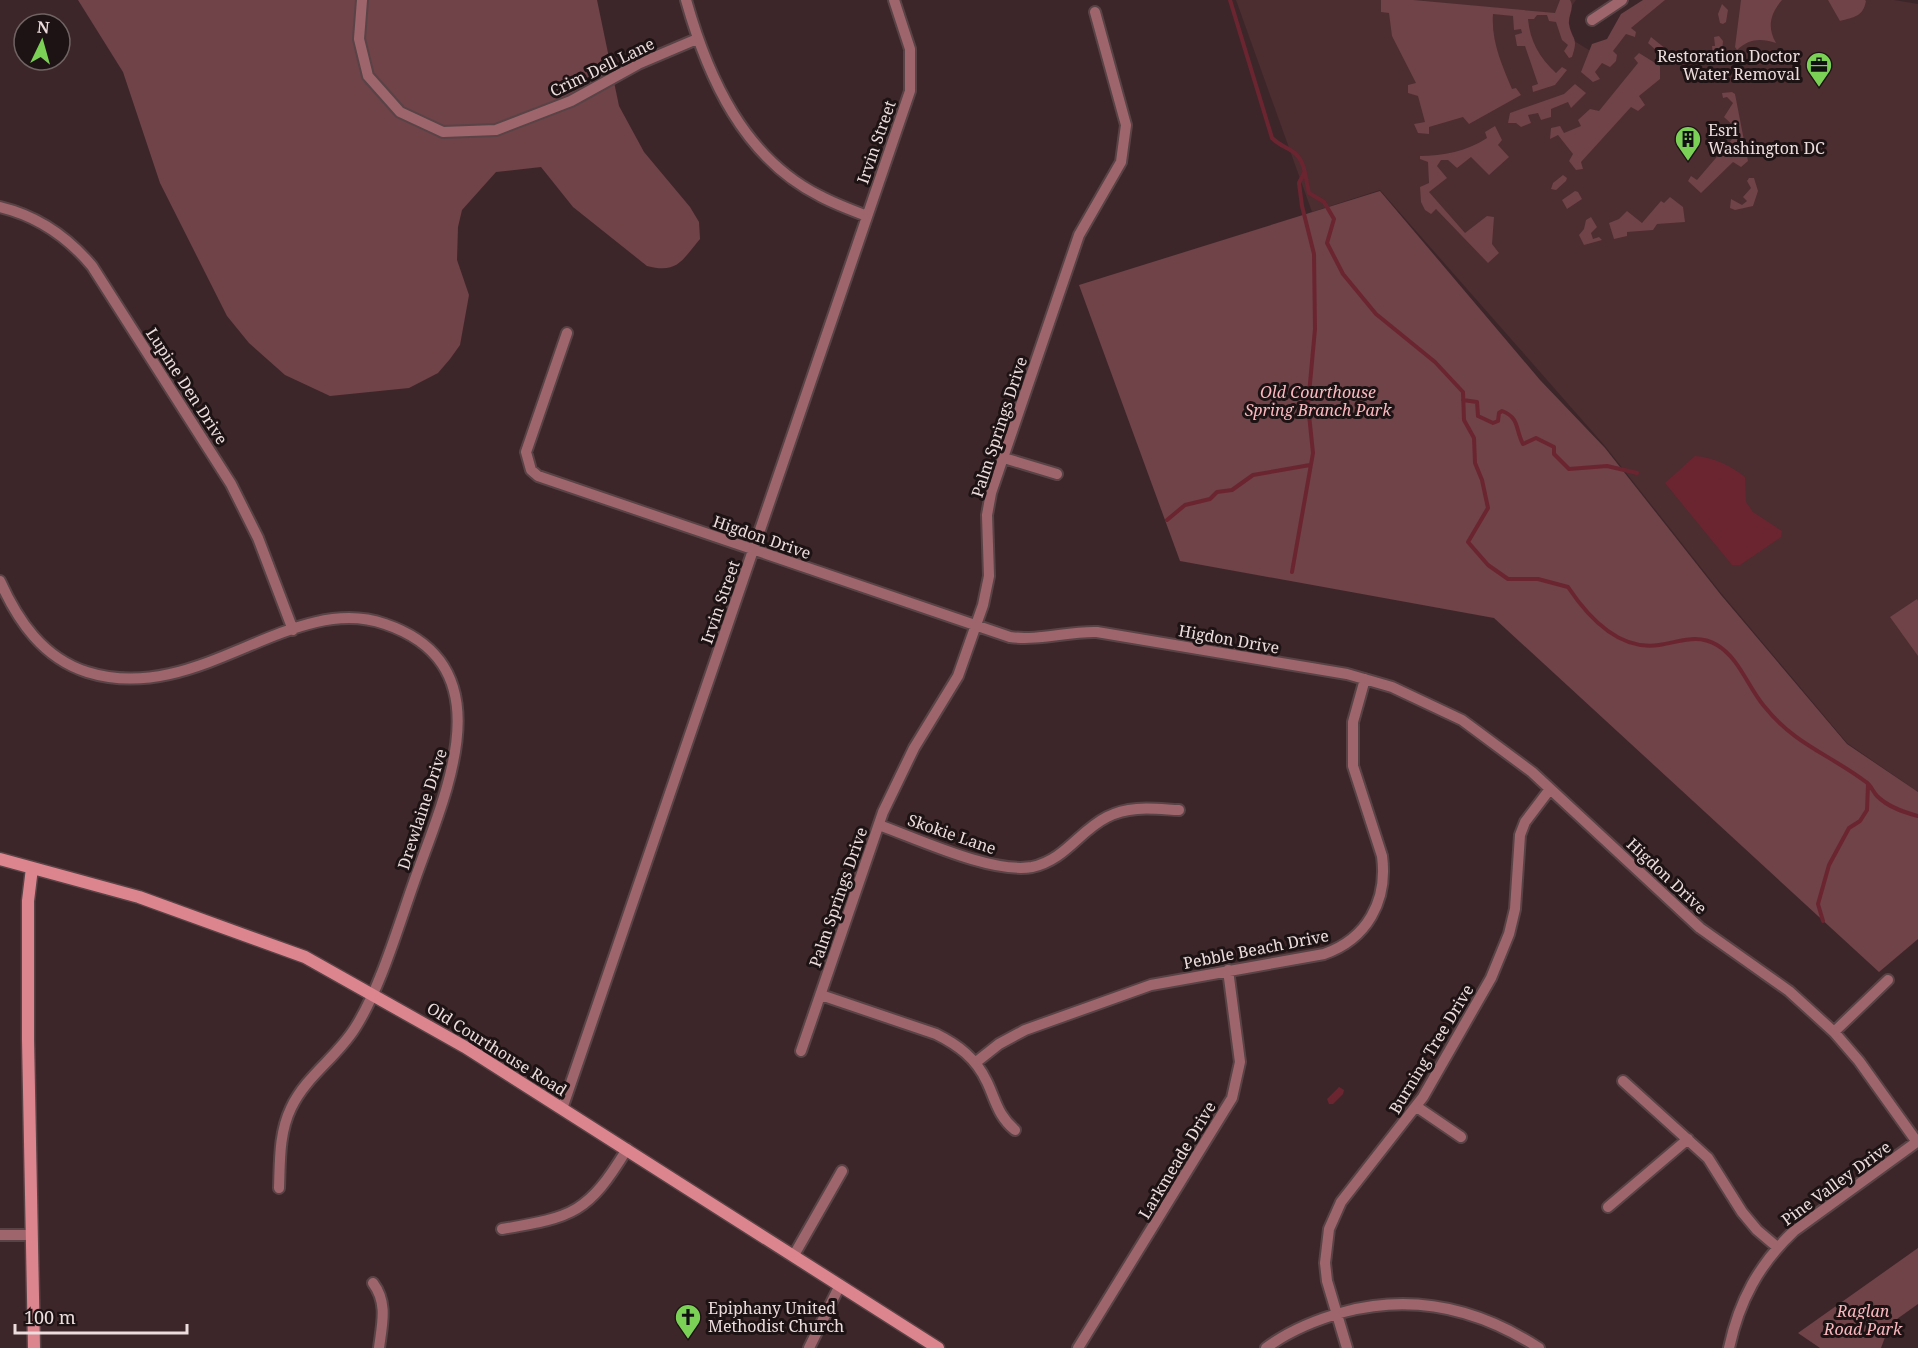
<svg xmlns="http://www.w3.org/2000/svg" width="1918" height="1348" font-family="'Noto Serif',serif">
  <rect width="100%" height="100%" fill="#3d2629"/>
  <path fill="#4c2d30" d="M 1236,0 L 1576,0 L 1566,14 L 1571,39 L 1589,50 L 1607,48 L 1657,0 L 1894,0 L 1918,4 L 1918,792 L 1847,743 L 1721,593 L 1605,446 L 1380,190 L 1312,212 Z"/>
  <path fill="#6f4348" d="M 78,0 L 597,0 L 619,106 L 644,152 L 690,207 L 699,222 L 700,239 C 682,260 678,274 647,266 L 573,207 L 541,167 L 496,172 L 462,210 L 458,227 L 457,260 L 469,295 L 460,345 L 450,359 L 438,373 L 409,388 L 330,396 L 285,375 L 249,343 L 227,316 L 160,183 L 123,72 Z
    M 1381,0 L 1413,0 L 1555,13 L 1560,0 L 1570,0 C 1575,8 1568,15 1569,24 C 1572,41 1579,36 1572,57 L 1569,58 L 1564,51 L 1568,45 L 1562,40 L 1556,22 L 1549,21 L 1547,15 L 1537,15 L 1534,19 L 1528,19 C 1530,41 1539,57 1556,73 L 1562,67 L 1567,70 L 1555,85 L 1533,92 L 1532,86 L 1538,84 L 1525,46 L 1517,46 L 1515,35 L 1522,33 L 1521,29 L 1514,30 L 1513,16 L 1493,14 C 1491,41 1502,65 1512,89 L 1516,88 L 1521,95 L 1469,124 L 1463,117 L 1429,127 L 1429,134 L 1418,133 L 1414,124 L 1425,122 L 1418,96 L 1408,93 L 1408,85 L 1416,83 L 1392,36 L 1389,13 L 1381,12 Z
    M 1643,0 L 1665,0 L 1631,28 L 1636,32 L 1635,37 L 1626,34 L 1613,51 L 1617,55 L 1616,61 L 1610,67 L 1602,63 L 1595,72 L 1600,79 L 1593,82 L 1581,72 L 1592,44 L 1607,39 L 1621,14 Z
    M 1741,0 L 1782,0 C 1770,14 1767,27 1776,43 C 1760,38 1749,39 1737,50 L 1735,47 Z
    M 1828,0 L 1865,0 L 1866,1 C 1863,17 1854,17 1840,21 Z
    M 1722,4 L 1728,10 L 1726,22 L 1723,24 L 1720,23 L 1718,14 Z
    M 1719,36 L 1723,41 L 1722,52 L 1716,56 L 1713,56 L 1712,46 L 1715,46 L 1714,37 Z
    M 1651,37 L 1666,49 L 1664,52 L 1659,53 L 1648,43 Z
    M 1639,53 L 1660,66 L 1660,79 L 1639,96 L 1645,105 L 1638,111 L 1631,107 L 1581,162 L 1583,169 L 1576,170 L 1569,161 L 1573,154 L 1558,135 L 1550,139 L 1551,128 L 1560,126 L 1564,133 L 1581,126 L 1578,120 L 1590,109 L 1599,111 L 1638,63 L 1634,58 Z
    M 1575,84 L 1586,93 L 1571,108 L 1568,102 L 1551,109 L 1551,117 L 1541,120 L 1538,113 L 1528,115 L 1531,123 L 1521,127 L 1516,123 L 1508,123 L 1510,113 L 1564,94 Z
    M 1732,92 L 1735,94 L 1748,161 L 1741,167 L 1733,162 L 1701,193 L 1688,181 L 1691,176 L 1697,180 L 1739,131 L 1724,117 L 1733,103 L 1727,97 L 1723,98 L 1722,93 Z
    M 1495,126 L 1502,140 L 1498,145 L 1509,157 L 1489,175 L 1471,157 L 1457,168 L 1448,160 L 1441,160 L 1437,166 L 1447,178 L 1429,192 L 1465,233 L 1487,216 L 1494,217 L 1492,244 L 1499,253 L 1488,263 L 1436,209 L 1431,214 L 1425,210 L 1421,202 L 1420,187 L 1429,183 L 1428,162 L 1420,159 L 1420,156 C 1442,156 1468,151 1487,138 L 1485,132 Z
    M 1563,175 L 1567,178 L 1566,181 L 1556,190 L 1551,189 L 1553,183 Z
    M 1749,178 L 1754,178 L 1758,191 L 1753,206 L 1735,210 L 1730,208 L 1731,199 L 1742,205 L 1747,201 L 1743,197 L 1751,188 L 1747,181 Z
    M 1380,191 L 1540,380 L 1605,448 L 1721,595 L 1847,744 L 1918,792 L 1918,939 L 1879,972 L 1494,618 L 1180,561 L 1079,285 Z
    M 1575,191 L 1578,192 L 1582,199 L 1567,209 L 1562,200 Z
    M 1670,197 L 1683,207 L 1685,222 L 1657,224 L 1653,230 L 1627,232 L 1627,236 L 1614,239 L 1609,223 L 1619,219 L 1627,211 L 1642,223 L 1661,201 L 1664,203 Z
    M 1591,217 L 1597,227 L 1591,233 L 1593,239 L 1599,237 L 1602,240 L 1584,245 L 1579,235 L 1584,229 L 1586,220 Z
    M 1917,599 L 1918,601 L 1918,656 L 1890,617 Z
    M 1918,1248 L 1918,1304 L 1890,1324 L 1881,1348 L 1820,1348 L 1798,1333 Z"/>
  <path fill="#6b2531" d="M 1695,456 C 1713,457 1731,466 1745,477 L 1746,502 L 1753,512 L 1782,531 L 1781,537 L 1740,565 L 1732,565 L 1665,483 Z
    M 1339,1087 L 1344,1090 L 1343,1094 L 1333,1104 L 1329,1104 L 1327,1099 Z"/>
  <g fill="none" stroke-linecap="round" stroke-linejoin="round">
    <path stroke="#6b2531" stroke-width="4" d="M 1230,0 L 1272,138 C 1279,145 1284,146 1292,151 C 1306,160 1305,178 1309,193 L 1324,202 L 1334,219 L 1327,243 L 1343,274 L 1376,314 L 1435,362 L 1463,392 L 1464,420 L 1474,438 L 1475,463 L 1482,480 L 1488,508 L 1468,542 L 1488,565 L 1508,579 L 1538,579 L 1568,587 C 1588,617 1619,651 1659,645 C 1680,642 1697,633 1717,645 C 1739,658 1748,687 1764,706 C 1795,745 1829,754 1866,782 C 1871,785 1873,792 1877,796 C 1888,807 1903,812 1918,816
      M 1463,400 L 1477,402 L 1478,416 L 1493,423 L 1498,421 L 1499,413 L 1502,411 C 1520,418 1515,429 1523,444 L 1536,438 L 1554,447 L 1554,454 L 1569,469 L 1607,466 L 1637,473
      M 1167,520 L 1185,505 L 1210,499 L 1217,492 L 1232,490 L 1253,475 L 1310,465
      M 1292,572 L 1313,453 L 1308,405 L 1315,329 L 1314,254 L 1302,206 L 1299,183 L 1304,173
      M 1823,921 L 1818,904 L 1829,865 L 1849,828 L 1860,821 L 1867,810 L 1868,784"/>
    <g stroke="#594346" stroke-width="14">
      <path id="street" d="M 362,0 L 359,39 L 368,76 L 400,112 L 443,132 L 496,130 L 571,101 L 638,64 L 697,39
        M 686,0 C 708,78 744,158 820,196 C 835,204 851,210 867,216
        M 1592,20 L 1622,0
        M 0,207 C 38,216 67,236 92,266 L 231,484 L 258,538 L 293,630
        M 567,333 L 526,452 L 531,470 L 538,476 L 1010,637 C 1039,641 1068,631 1097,632 L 1347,674 L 1392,687 L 1462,720 L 1532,772 L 1700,928 L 1789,991 L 1834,1032 L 1859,1061 L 1917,1142
        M 1004,458 L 1057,474
        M 0,581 C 18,621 43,658 87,672 C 198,707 290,591 385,624 C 509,666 443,798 414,882 C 398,927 380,989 355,1028 C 337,1057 306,1076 291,1108 C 279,1133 280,1160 279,1188
        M 879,825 C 918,839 992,874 1032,867 C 1065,860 1079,831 1107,817 C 1130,805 1155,809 1179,810
        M 821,995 L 936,1034 C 958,1045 976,1058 987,1082 C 996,1101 998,1116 1015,1130
        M 1834,1032 L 1888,980
        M 801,1051 L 883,812 L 914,748 L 958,676 L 983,605 L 989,576 L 987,515 L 991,493 L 1079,235 L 1121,162 L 1126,125 L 1095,12
        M 975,1063 L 999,1044 L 1025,1030 L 1151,985 L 1324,954 C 1367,939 1388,901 1382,856 L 1353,766 L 1353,722 L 1365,679
        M 1623,1081 L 1708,1158 L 1742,1212 L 1757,1230 L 1777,1247
        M 1417,1107 L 1461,1137
        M 562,1109 L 910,91 L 910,49 L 894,0
        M 1608,1207 L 1688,1139
        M 502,1229 C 574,1217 588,1213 627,1149
        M 0,1235 L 32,1235
        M 794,1255 L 842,1171
        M 373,1283 C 388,1303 382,1324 379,1348
        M 809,1348 L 840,1285
        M 1078,1348 L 1232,1098 L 1240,1062 L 1228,970
        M 1266,1348 C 1290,1330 1315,1320 1344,1312 C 1415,1293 1479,1309 1539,1348
        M 1347,1348 L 1327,1281 L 1325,1263 L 1329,1229 L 1341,1202 L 1423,1097 L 1491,978 L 1509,934 L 1515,909 L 1520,835 L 1525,822 L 1550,789
        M 1729,1348 C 1739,1301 1759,1264 1794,1231 L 1918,1141"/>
    </g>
    <g stroke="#594346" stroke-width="15">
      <path id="secondary" d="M 0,859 L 139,897 L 305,957 L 465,1047 L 938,1348
        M 32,868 L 28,901 L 28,1039 L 34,1348"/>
    </g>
    <use href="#street" stroke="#9e666c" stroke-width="10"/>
    <use href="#secondary" stroke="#dd858f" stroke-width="12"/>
  </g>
  <defs>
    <g id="office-pin" transform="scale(1.35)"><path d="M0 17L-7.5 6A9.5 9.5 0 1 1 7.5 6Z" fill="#7bd155" stroke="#1d1314"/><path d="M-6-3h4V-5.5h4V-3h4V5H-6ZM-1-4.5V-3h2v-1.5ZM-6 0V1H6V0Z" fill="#111"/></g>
    <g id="building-pin" transform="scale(1.35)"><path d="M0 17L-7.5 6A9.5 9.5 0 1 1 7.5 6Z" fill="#7bd155" stroke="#1d1314"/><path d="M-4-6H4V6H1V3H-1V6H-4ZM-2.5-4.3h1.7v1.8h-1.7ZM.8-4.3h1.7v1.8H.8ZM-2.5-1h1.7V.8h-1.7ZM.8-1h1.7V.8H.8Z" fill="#111"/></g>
    <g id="church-pin" transform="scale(1.35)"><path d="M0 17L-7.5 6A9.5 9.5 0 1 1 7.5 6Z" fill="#7bd155" stroke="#1d1314"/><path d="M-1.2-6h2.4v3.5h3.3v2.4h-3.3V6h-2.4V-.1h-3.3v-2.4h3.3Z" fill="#111"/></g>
  </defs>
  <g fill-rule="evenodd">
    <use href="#office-pin" x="1819" y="65"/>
    <use href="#building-pin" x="1688" y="139"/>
    <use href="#church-pin" x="688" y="1317"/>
  </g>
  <g text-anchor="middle" stroke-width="6" stroke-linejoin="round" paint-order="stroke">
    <g font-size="16" fill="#ecdcdd" stroke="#1d1314" text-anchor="start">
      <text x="1800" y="62" text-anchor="end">Restoration Doctor<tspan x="1800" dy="18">Water Removal</tspan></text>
      <text x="1708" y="136">Esri<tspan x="1708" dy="18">Washington DC</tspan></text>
      <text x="708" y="1314">Epiphany United<tspan x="708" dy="18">Methodist Church</tspan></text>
    </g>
    <g font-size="16" fill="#ecdcdd" stroke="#1d1314">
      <text transform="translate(602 67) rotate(-26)" y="6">Crim Dell Lane</text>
      <text transform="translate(876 142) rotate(-71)" y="6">Irvin Street</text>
      <text transform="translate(187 386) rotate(57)" y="6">Lupine Den Drive</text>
      <text transform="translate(999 427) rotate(-72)" y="6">Palm Springs Drive</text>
      <text transform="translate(762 537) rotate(19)" y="6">Higdon Drive</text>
      <text transform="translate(720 602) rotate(-71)" y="6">Irvin Street</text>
      <text transform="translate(1229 639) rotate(10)" y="6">Higdon Drive</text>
      <text transform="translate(422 809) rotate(-72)" y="6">Drewlaine Drive</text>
      <text transform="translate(952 834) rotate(19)" y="6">Skokie Lane</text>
      <text transform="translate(1667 876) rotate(43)" y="6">Higdon Drive</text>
      <text transform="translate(838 897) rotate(-71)" y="6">Palm Springs Drive</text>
      <text transform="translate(1256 949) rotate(-11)" y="6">Pebble Beach Drive</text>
      <text transform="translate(497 1049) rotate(32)" y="6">Old Courthouse Road</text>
      <text transform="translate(1431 1049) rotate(-59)" y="6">Burning Tree Drive</text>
      <text transform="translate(1177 1160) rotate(-59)" y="6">Larkmeade Drive</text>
      <text transform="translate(1836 1183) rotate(-36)" y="6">Pine Valley Drive</text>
    </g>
    <g font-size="16" font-style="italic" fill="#fbb8be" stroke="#1d1314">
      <text x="1318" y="398">Old Courthouse<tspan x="1318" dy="18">Spring Branch Park</tspan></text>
      <text x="1863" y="1317">Raglan<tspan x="1863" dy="18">Road Park</tspan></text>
    </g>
  </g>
  <g transform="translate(42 42) rotate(5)"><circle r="28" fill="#1d1314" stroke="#706364" stroke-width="1.5"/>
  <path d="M0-4.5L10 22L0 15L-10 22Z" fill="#7bd155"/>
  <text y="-9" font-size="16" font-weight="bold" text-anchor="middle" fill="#ecdcdd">N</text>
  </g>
  <path d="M15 1324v9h172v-9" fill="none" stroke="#ecdcdd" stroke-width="3"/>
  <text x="24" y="1324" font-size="18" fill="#ecdcdd" stroke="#1d1314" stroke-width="4.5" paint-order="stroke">100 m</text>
</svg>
